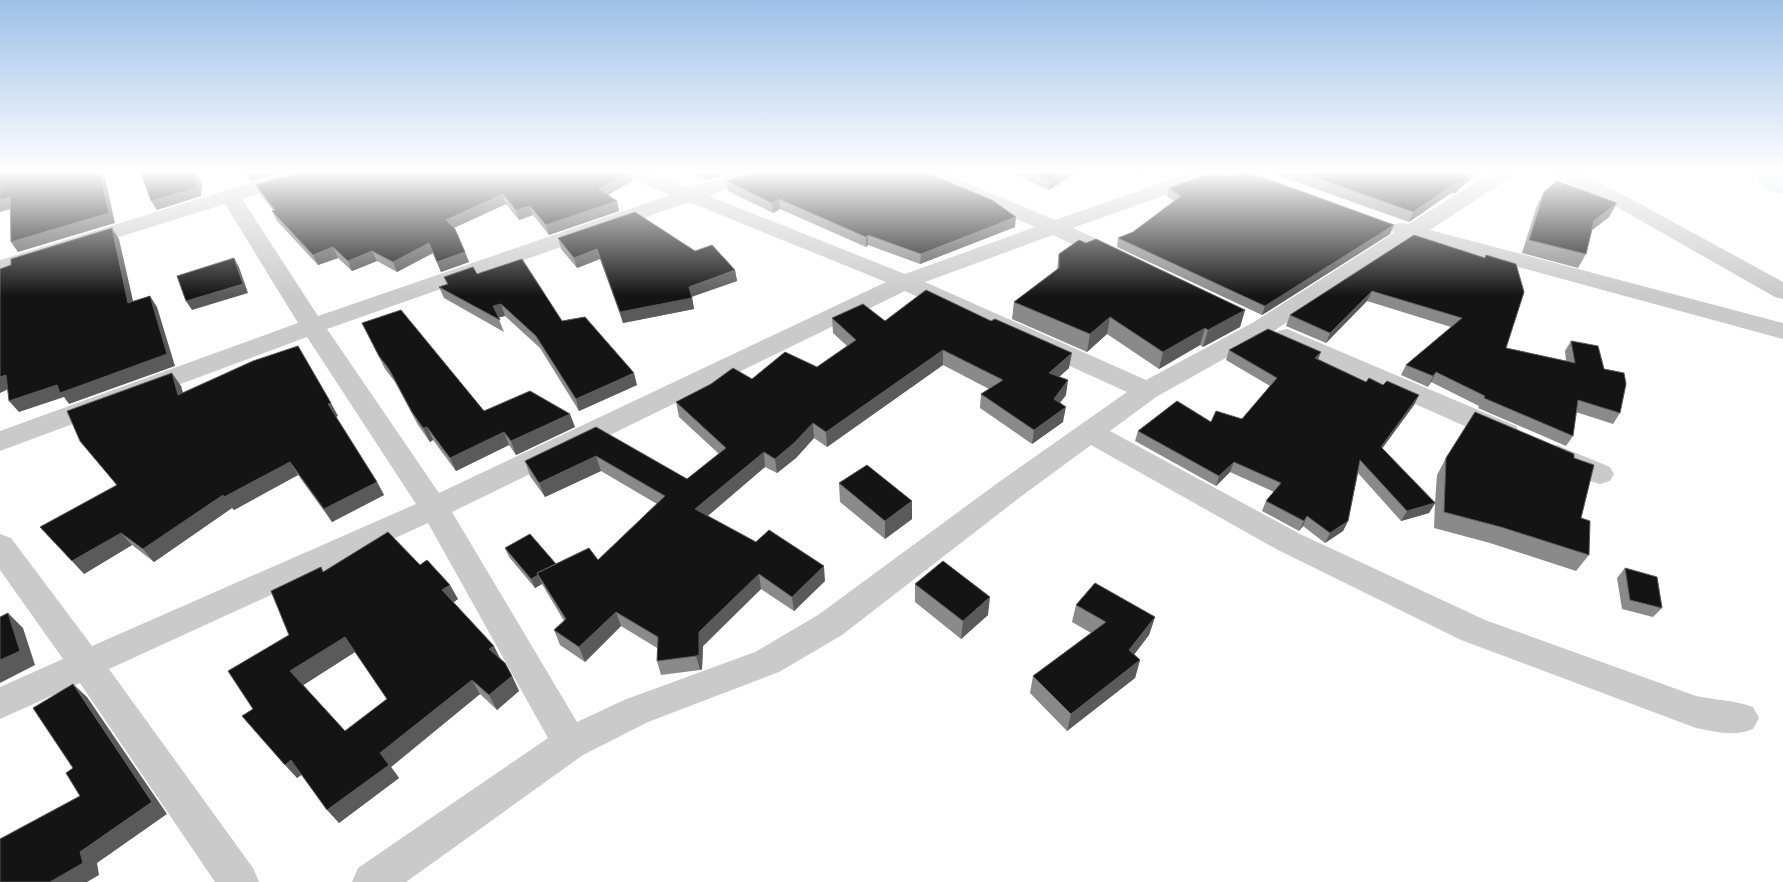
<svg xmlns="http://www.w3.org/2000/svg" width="1783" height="882" font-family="Ubuntu,sans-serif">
  <rect width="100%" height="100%" fill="#fff"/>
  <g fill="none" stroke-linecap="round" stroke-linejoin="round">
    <path fill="#cad4e8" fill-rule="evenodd" d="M 1752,173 L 1783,173 L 1783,194 L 1767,190 Z"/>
    <path fill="#cacaca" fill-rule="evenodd" d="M 284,173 L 315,173 L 312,177 L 242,199 L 318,316 L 670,195 L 627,177 L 624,173 L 651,173 L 690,188 L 735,173 L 764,173 L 761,177 L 709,196 L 905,274 L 1035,227 L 919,177 L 916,173 L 943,173 L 1055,220 L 1190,173 L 1219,173 L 1216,177 L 1073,228 L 1129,254 L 1132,259 L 1129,264 L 1121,266 L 1113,264 L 1053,235 L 925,282 L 1146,380 L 1254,322 L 1394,233 L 1391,229 L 1394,224 L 1402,223 L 1409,224 L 1490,173 L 1514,173 L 1511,177 L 1430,230 L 1783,323 L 1783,339 L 1415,239 L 1272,332 L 1156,397 L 1110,431 L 1300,534 L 1485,620 L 1696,696 C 1715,700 1735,700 1753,707 L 1759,718 L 1753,729 C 1734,737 1716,732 1696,728 L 1461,640 L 1278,550 L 1091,445 L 1019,498 L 842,635 L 779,672 L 648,722 L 583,755 L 406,882 L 352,882 L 358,868 L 548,738 L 428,523 L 109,669 L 253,868 L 259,882 L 215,882 L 80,683 L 0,719 L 0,687 L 63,659 L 0,570 L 0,534 L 11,538 L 92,646 L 416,504 L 307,337 L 0,451 L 0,431 L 298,323 L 225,204 L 0,274 L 0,260 ZM 689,202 L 886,282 L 439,493 L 327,329 ZM 905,291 L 1127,392 L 999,482 L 818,615 L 755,652 L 624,700 L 577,722 L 452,512 Z
      M 1552,173 L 1578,173 L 1622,194 L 1783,282 L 1783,299 L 1775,297 L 1608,202 L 1555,177 Z
      M 1287,329 L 1516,426 L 1520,433 L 1516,440 L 1506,443 L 1496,440 L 1278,343 L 1275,337 L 1278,331 Z
      M 1557,445 L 1610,467 L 1614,474 L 1610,481 L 1600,484 L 1590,481 L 1547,462 L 1543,455 L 1547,448 Z"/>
  </g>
  <path fill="#8a8a8a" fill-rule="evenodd" d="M 244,173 L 278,173 L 251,181 Z
    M 691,173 L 730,173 L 707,180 Z
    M 1012,173 L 1076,173 L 1049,190 Z
    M 1131,173 L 1146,173 L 1138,176 Z
    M 1271,173 L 1477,173 L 1455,193 L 1451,193 L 1409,222 Z
    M 632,181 L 608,195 L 617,201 L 619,211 L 549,235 L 533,215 L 519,220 L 506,204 L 454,228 L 469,262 L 441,272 L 433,253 L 397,272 L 377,261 L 352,271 L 338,258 L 318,265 L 277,221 L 272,211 L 273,210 L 261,195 L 256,185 Z
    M 727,181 L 1015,227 L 920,264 L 868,245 L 866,247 L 780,209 L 773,213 L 728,191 Z
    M 1169,188 L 1390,234 L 1262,315 L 1117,247 L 1118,238 L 1133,232 L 1174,201 L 1167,196 Z
    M 1544,192 L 1617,203 L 1609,217 L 1592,230 L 1586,254 L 1578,268 L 1522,253 L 1537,205 Z
    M 1414,235 L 1506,348 L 1566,361 L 1565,351 L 1571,341 L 1604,369 L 1620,413 L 1613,424 L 1576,412 L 1573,436 L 1566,446 L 1478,408 L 1479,406 L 1431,382 L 1428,387 L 1401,375 L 1406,365 L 1451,327 L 1367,301 L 1326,343 L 1286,326 L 1290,315 Z
    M 558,238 L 695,251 L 735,270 L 737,281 L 692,297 L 694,309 L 623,323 L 600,259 L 577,268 L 561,249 Z
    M 1059,254 L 1245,310 L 1240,327 L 1203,347 L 1200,345 L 1159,369 L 1107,334 L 1087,352 L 1012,319 L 1014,302 L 1057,270 Z
    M 477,274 L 562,321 L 637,385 L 579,411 L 540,348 L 505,316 L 498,317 L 504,332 L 444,298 L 439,287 L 447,284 L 444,277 Z
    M 832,318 L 885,321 L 1069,368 L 1059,377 L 1066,395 L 1060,403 L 1063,422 L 1032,444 L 980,408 L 981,394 L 989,389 L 943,365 L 827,447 L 814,438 L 796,458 L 777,473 L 765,467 L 708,516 L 825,581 L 794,611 L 761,589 L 703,646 L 702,669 L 700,670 L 661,675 L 657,661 L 657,648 L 621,626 L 585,662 L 560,645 L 554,630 L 564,621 L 542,584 L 535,588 L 509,557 L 505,548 L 556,564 L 598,560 L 657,504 L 601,471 L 545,497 L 530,476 L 525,461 L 596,427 L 687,479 L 719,454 L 679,417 L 676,402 L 752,379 L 817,367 L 847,346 L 833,333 Z
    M 362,323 L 484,411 L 575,427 L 516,455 L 509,445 L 456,471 L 433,440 L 430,442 L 418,425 L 395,382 L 385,369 Z
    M 1229,350 L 1318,360 L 1366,382 L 1383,385 L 1419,395 L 1414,405 L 1382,448 L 1435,502 L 1437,475 L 1446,458 L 1574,458 L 1581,518 L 1589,555 L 1576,571 L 1490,543 L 1434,528 L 1435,503 L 1429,513 L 1401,521 L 1358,473 L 1348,521 L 1343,531 L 1325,543 L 1303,526 L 1299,531 L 1262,511 L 1266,501 L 1274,492 L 1230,472 L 1216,486 L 1135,441 L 1138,431 L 1242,419 L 1270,386 L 1226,360 Z
    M 181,386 L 183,393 L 338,416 L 336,417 L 377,482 L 384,495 L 332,522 L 298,475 L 234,510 L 232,508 L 154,562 L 132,545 L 84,574 L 117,485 L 80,441 Z
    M 839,483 L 912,519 L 885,539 L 840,502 Z
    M 420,565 L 458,599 L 453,602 L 501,660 L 512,676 L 519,691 L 497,710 L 480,694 L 391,767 L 399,778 L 339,823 L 302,775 L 297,778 L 253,709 L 323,571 ZM 355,652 L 387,699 L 345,731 L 303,685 Z
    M 1625,568 L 1662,608 L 1653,617 L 1622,609 L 1617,578 Z
    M 915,584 L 988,615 L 961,639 L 915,602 Z
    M 1076,605 L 1155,617 L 1149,635 L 1134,654 L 1140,660 L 1135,678 L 1067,731 L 1030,693 L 1033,676 L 1091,633 L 1072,622 Z"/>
  <path fill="#5a5a5a" d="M 100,173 L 104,173 L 115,223 L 18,252 L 11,242 Z
    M 247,173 L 278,173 L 251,181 Z
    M 628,173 L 631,173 L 632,181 L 601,199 L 599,189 Z
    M 705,173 L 730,173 L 707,180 Z
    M 1063,173 L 1076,173 L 1049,190 L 1050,181 Z
    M 1139,173 L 1146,173 L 1138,176 Z
    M 1471,173 L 1477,173 L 1455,193 L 1451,193 L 1409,222 L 1413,212 Z
    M 197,175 L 202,184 L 201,196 L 157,210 L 151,201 Z
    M 503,194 L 506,204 L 449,230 L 446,220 Z
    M 10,197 L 17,207 L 0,212 L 0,200 Z
    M 779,199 L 780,209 L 773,213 L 772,203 Z
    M 617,201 L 619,211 L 549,235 L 546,225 Z
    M 1617,203 L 1609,217 L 1587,234 L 1594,221 Z
    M 530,206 L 533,215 L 519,220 L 516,210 Z
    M 1016,217 L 1015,227 L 920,264 L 921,254 Z
    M 1394,225 L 1390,234 L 1262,315 L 1265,306 Z
    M 112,228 L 119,239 L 136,314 L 128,303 Z
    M 868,235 L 868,245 L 866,247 L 866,237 Z
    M 429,243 L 433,253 L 397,272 L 393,262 Z
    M 333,247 L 338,258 L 318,265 L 313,255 Z
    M 597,249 L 600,259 L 577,268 L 574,258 Z
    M 372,251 L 377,261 L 352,271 L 348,261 Z
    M 465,252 L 469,262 L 441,272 L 437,262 Z
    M 234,258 L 239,267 L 248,293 L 192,310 L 186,301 Z
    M 735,270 L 737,281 L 690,297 L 689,287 Z
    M 1372,291 L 1367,301 L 1326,343 L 1330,333 Z
    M 150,296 L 157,307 L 175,366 L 69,404 L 64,397 L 19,412 L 9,401 L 57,385 Z
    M 692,298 L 694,309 L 623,323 L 620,312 Z
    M 501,304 L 505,316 L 497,318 L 493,306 Z
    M 1245,310 L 1240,327 L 1203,347 L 1208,330 Z
    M 1110,317 L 1107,334 L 1087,352 L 1090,334 Z
    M 1205,328 L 1200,345 L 1159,369 L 1163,352 Z
    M 943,350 L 943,365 L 827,447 L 826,432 Z
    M 1321,352 L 1317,362 L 1315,358 Z
    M 1072,353 L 1069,368 L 1047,388 L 1049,373 Z
    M 1436,372 L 1431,382 L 1428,387 L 1433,376 Z
    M 172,373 L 181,386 L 187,408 L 178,395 Z
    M 634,373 L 637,385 L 579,411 L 576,399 Z
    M 6,375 L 15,386 L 0,393 L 0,377 Z
    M 1068,380 L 1066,395 L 1051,414 L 1054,399 Z
    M 1419,395 L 1414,405 L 1376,457 L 1381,447 Z
    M 331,403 L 338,416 L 335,417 L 328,404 Z
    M 1066,407 L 1063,422 L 1032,444 L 1034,430 Z
    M 570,414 L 575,427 L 516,455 L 511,441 Z
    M 813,423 L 814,438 L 796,458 L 777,473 L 775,459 Z
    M 427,427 L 433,440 L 430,442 L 423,428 Z
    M 504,432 L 509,445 L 456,471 L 450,458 Z
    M 764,452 L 765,467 L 698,524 L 695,509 Z
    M 596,456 L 601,471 L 545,497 L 539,483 Z
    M 290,462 L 298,475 L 234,510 L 224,497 Z
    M 1234,462 L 1230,472 L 1216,486 L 1219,476 Z
    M 377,482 L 384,495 L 332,522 L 324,509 Z
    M 223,495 L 232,508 L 154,562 L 143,549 Z
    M 912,501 L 912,519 L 885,539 L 885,521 Z
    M 1435,503 L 1429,513 L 1401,521 L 1407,511 Z
    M 1307,516 L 1303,526 L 1299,531 L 1304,521 Z
    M 1348,521 L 1343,531 L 1325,543 L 1330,533 Z
    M 121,533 L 132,545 L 84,574 L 72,561 Z
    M 824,566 L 825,581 L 794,611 L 792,597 Z
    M 759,574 L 761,589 L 703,646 L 702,669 L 700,670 L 696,656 L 699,632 Z
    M 538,575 L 542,584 L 535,588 L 531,579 Z
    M 450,585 L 458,599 L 450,605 L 442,590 Z
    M 990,597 L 988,615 L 961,639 L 963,621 Z
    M 616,612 L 621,626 L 585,662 L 579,647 Z
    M 8,613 L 23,628 L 35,665 L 0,683 L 0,660 Z
    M 1155,617 L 1149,635 L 1124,668 L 1129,650 Z
    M 345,637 L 355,652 L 302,686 L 290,671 Z
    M 494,646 L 501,660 L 489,649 Z
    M 1140,660 L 1135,678 L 1067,731 L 1071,714 Z
    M 512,676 L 519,691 L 497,710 L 489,695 Z
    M 472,680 L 480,694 L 391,767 L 399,778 L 339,823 L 327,810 L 380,753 Z
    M 73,684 L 87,697 L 167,814 L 97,863 L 99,875 L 87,882 L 50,882 L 80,852 L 152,802 Z
    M 291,760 L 303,773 L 297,778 L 285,765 Z"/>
  <path fill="#141414" stroke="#5a5a5a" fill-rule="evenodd" d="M 0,173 L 100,173 L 109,213 L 11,242 L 10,197 L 0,200 Z
    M 141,173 L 196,173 L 197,175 L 196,188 L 151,201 Z
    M 296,173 L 628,173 L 599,189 L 617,201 L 546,225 L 530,206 L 516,210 L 503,194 L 446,220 L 455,229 L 465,252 L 437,262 L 429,243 L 393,262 L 372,251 L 348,261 L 333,247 L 313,255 L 272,211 L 275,210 L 256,185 Z
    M 750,173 L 927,173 L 992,200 L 1016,217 L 921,254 L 868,235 L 866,237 L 779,199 L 772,203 L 727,181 Z
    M 1031,173 L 1063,173 L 1050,181 Z
    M 1236,173 L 1251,173 L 1394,225 L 1265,306 L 1118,238 L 1133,232 L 1181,196 L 1169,188 L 1209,174 L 1230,176 Z
    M 1303,173 L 1471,173 L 1460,183 L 1456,183 L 1413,212 Z
    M 1557,181 L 1617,203 L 1594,221 L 1586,254 L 1529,240 L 1544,192 Z
    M 635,212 L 695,251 L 712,245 L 735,270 L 689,287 L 692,298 L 620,312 L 597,249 L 574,258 L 558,238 Z
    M 112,228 L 128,303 L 150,296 L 167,354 L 60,393 L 57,385 L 9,401 L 6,375 L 0,377 L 0,269 L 11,265 L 11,259 Z
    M 1414,235 L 1485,258 L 1486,255 L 1516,264 L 1524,292 L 1506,348 L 1575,363 L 1571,341 L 1598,346 L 1604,369 L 1624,373 L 1626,384 L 1620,413 L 1578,400 L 1573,436 L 1484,398 L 1485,396 L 1436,372 L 1433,376 L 1406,365 L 1462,318 L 1372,291 L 1330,333 L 1290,315 Z
    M 1096,239 L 1245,310 L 1208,330 L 1205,328 L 1163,352 L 1110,317 L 1090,334 L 1014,302 L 1059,268 L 1059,254 L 1079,240 L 1086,243 Z
    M 234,258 L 243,284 L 186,301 L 177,276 Z
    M 522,259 L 562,321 L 585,317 L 634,373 L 576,399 L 536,336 L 501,304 L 493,306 L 500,320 L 439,287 L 448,284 L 444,277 L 473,267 L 477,274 Z
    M 926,290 L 991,321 L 995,319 L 1072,353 L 1049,373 L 1068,380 L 1054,399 L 1066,407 L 1034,430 L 981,394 L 1003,380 L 943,350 L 826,432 L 813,423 L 794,443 L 775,459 L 764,452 L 695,509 L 756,542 L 769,530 L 824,566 L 792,597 L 759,574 L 699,632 L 699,655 L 696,656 L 657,661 L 658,637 L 616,612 L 579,647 L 554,630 L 566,619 L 537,573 L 589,548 L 598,560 L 665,496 L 596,456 L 539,483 L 525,461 L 596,427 L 687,479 L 726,448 L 676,402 L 711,384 L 733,368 L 752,379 L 785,352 L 817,367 L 856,340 L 832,318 L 863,304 L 885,321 Z
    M 401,310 L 484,411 L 530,391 L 570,414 L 511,441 L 504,432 L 450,458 L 427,427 L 423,428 L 412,412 L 389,369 L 379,356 L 362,323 Z
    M 1268,329 L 1321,352 L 1315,358 L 1366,382 L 1369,378 L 1383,385 L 1387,381 L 1419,395 L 1381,447 L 1435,503 L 1407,511 L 1360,460 L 1348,521 L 1330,533 L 1307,516 L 1304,521 L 1266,501 L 1281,483 L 1234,462 L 1219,476 L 1138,431 L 1177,401 L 1211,422 L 1216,411 L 1242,419 L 1277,378 L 1229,350 Z
    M 298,346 L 331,403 L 328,404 L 377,482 L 324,509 L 290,462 L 224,497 L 223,495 L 143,549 L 121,533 L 72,561 L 40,527 L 117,485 L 80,441 L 67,411 L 172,373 L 178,395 L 253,361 Z
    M 1475,412 L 1574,454 L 1574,458 L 1594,465 L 1581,518 L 1590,521 L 1589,555 L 1501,527 L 1444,512 L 1446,458 Z
    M 867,465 L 912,501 L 885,521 L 839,483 Z
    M 388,532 L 420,565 L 427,560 L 450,585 L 442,590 L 494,646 L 489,649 L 505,663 L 512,676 L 489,695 L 472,680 L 380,753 L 389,765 L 327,810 L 291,760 L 285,765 L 242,716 L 253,709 L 228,671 L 289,635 L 271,591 L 321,567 L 323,572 ZM 345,637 L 387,699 L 345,731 L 290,671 Z
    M 530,534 L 556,564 L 537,573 L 538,575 L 531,579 L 505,548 Z
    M 943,561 L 990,597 L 963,621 L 915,584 Z
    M 1625,568 L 1657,577 L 1662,608 L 1630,600 Z
    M 1095,583 L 1155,617 L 1129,650 L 1140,660 L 1071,714 L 1033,676 L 1106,622 L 1076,605 Z
    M 8,613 L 20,651 L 0,660 L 0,617 Z
    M 73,684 L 152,802 L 80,852 L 83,863 L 50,882 L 0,882 L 0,839 L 80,796 L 66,773 L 73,768 L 33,708 Z"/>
  <linearGradient id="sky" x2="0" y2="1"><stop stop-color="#9cc1e8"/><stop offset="0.58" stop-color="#fff"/><stop offset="1" stop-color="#fff" stop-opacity="0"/></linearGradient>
  <rect width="1783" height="296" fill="url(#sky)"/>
</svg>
